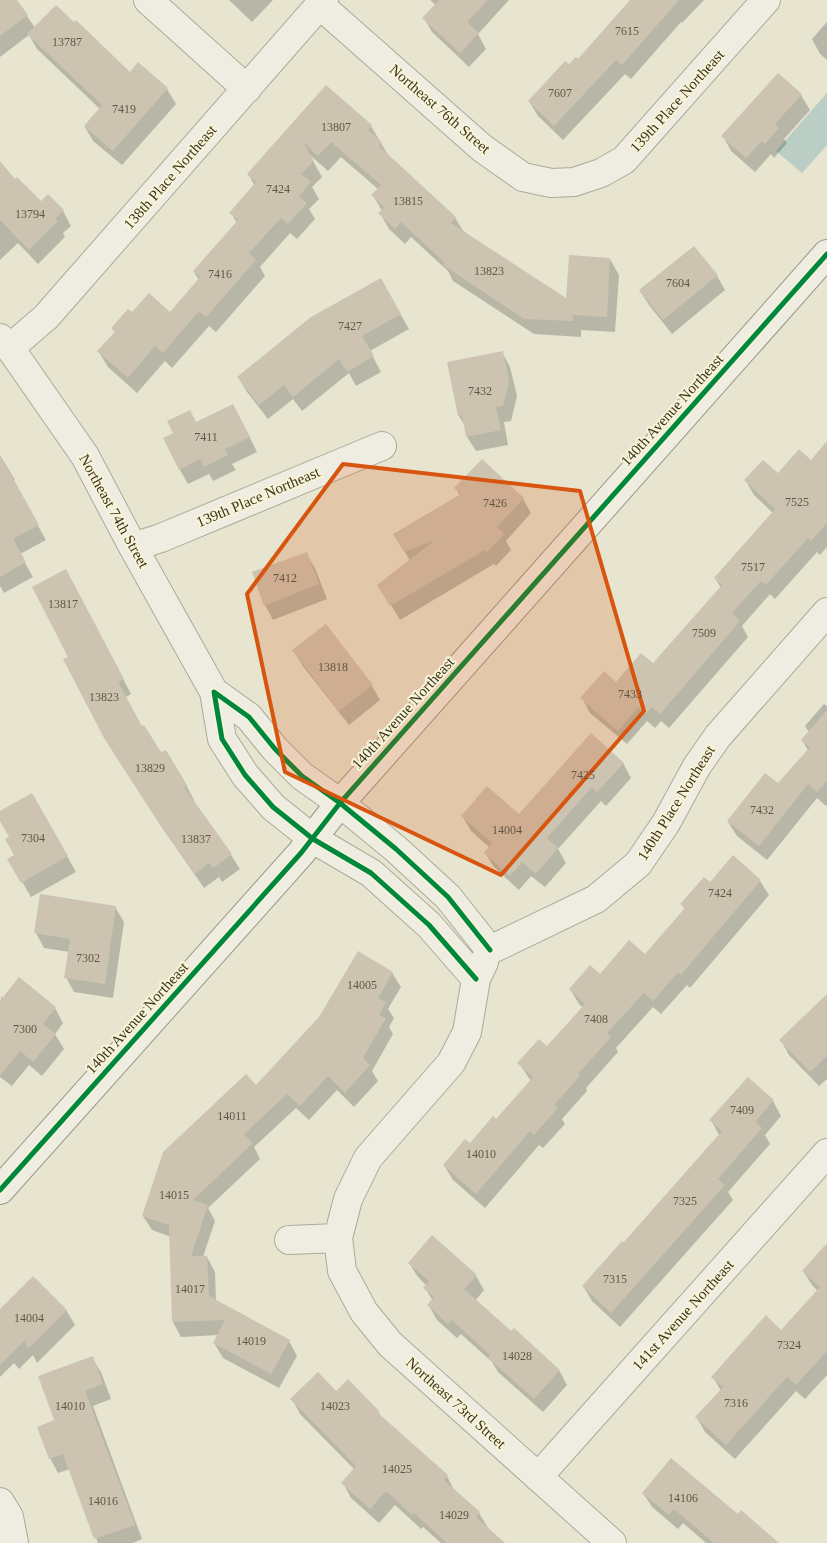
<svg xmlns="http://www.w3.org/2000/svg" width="827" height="1543" font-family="'Times New Roman',serif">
  <rect width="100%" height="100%" fill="#e7e4d0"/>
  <path fill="#bbcec6" d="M 827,93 L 827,145 L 802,173 L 776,151 Z"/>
  <path fill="#0003" d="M 0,0 L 16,0 L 35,28 L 130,74 L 167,89 L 176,104 L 122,165 L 93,141 L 85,127 L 100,109 L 37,49 L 29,35 L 0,57 Z
    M 229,0 L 273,0 L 252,22 Z
    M 430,0 L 509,0 L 478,34 L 486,49 L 469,67 L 432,32 L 424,18 L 436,5 Z
    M 632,0 L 704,0 L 682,23 L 681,22 L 631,79 L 625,74 L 563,140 L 538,116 L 529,101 L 569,66 L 578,61 Z
    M 827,22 L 827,60 L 820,54 L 812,39 Z
    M 778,75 L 801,95 L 810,110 L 784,139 L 787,143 L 774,158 L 771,154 L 755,172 L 731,151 L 723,136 Z
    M 326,87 L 371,126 L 388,155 L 455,218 L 464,232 L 567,300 L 610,259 L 619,275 L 615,332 L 581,330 L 581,337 L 534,334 L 453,281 L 448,271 L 411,237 L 405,244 L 389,229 L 380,213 L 382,211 L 373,195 L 378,189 L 341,157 L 328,171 L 309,154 L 322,177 L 312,187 L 319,199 L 309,209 L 315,219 L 297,239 L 290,233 L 260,267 L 265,276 L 216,332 L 209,326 L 172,368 L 165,361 L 137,393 L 108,367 L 99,352 L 115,333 L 112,328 L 133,314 L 170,314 L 199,280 L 194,272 L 237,223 L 231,213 L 255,186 L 248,174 Z
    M 0,163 L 15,180 L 41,203 L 63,211 L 71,226 L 63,233 L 65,237 L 38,264 L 18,243 L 0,260 Z
    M 717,276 L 725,290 L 672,334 L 649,305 L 640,291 Z
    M 380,279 L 409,329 L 370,351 L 381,372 L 356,386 L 349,373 L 302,411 L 293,399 L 268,419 L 247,392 L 238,377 Z
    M 502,352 L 510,367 L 517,396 L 511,421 L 504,422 L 508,445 L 476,451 L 467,437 L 466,428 L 459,416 L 448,363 Z
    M 241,420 L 257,452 L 232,464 L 236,470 L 213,481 L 209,474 L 188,484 L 180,470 L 196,424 Z
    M 827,443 L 827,547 L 820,555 L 817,552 L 775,599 L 770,594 L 742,626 L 748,637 L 669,728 L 661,721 L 655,728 L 647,721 L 627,744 L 590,713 L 582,698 L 617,683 L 653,665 L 721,588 L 715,578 L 773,513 L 754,495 L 746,481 L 778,475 L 811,462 Z
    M 0,455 L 15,480 L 13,481 L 46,540 L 20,554 L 33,577 L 4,593 L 0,586 Z
    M 456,489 L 523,499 L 531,513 L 506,541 L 511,550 L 496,566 L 494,564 L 400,620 L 379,585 L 410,561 L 395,534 L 460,496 Z
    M 306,553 L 315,568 L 327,599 L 273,620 L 265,605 Z
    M 74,585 L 131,694 L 126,697 L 142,728 L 186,785 L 194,800 L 193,801 L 231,855 L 240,869 L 222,882 L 219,877 L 204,888 L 163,829 L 114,753 L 70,657 Z
    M 294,650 L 372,686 L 380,700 L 349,725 L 302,665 Z
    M 824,704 L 827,706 L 827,805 L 826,806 L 817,798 L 767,860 L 737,836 L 728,822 L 778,785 L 808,750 L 802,740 L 809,732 L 805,726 Z
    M 623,763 L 631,778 L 606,806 L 601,801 L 558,849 L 566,863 L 545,887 L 531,876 L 519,890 L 494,867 L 485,853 L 490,848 L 471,831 L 463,817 L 519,816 Z
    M 32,794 L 76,872 L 31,897 L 9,859 L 16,855 L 11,838 L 0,818 L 0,812 Z
    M 760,881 L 769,895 L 690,988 L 687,985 L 661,1014 L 653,1007 L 616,1048 L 618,1052 L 586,1088 L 587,1091 L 562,1119 L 565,1124 L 543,1148 L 539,1145 L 485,1208 L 453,1180 L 444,1165 L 470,1145 L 496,1120 L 531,1081 L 519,1063 L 547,1048 L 583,1008 L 579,1004 L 570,989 L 645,956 L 685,910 L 682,904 L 710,883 Z
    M 115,907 L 124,922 L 113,998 L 74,992 L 66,977 L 70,952 L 44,948 L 36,933 Z
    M 392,973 L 401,987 L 388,1009 L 394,1018 L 389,1027 L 393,1034 L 372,1071 L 378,1081 L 354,1107 L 337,1090 L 309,1120 L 296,1108 L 254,1147 L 260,1159 L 208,1208 L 215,1221 L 203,1257 L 207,1257 L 215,1272 L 216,1302 L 289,1341 L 297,1356 L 279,1388 L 223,1358 L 214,1343 L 218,1335 L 181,1337 L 173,1322 L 171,1237 L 152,1230 L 143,1216 L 256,1087 Z
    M 827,995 L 827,1079 L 819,1086 L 789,1055 L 781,1040 Z
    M 1,996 L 3,999 L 55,1008 L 63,1023 L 55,1034 L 64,1049 L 42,1076 L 29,1065 L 12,1086 L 0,1077 Z
    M 773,1101 L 781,1116 L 765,1135 L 770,1144 L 728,1192 L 733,1200 L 620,1327 L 592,1301 L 583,1286 L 623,1244 L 719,1135 L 711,1120 Z
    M 827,1255 L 827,1375 L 805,1399 L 796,1391 L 735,1459 L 705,1432 L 697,1418 L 721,1391 L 713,1377 L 781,1331 L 818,1291 L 812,1285 L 803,1271 Z
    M 409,1263 L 476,1276 L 484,1290 L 475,1301 L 511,1333 L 559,1370 L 567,1385 L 543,1412 L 498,1372 L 492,1362 L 461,1334 L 457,1338 L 437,1320 L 429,1306 L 433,1301 L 425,1288 L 427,1286 L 418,1277 Z
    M 66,1310 L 75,1325 L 37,1363 L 33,1355 L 19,1369 L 14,1363 L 0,1377 L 0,1311 Z
    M 92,1358 L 101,1372 L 111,1399 L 93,1406 L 142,1539 L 133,1543 L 98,1543 L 70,1469 L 58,1473 L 50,1458 L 56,1421 Z
    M 336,1392 L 379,1413 L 382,1418 L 447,1476 L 455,1492 L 479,1513 L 488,1528 L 504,1543 L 441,1543 L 423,1527 L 421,1529 L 395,1505 L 379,1523 L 351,1498 L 343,1483 L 355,1470 L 300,1414 L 292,1399 Z
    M 643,1493 L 738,1515 L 776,1543 L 706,1543 L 683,1523 L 678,1529 L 652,1507 Z"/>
  <path fill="#ccc4b1" d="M 0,0 L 17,0 L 28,15 L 0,36 Z
    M 439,0 L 488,0 L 467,22 L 479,33 L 460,53 L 422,18 Z
    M 630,0 L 679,0 L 622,65 L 616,60 L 554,126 L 528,101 L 565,61 L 569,64 L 576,57 L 578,59 Z
    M 56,5 L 74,22 L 76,20 L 130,72 L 138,62 L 168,88 L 113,151 L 84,126 L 102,105 L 27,34 Z
    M 778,73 L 802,94 L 775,124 L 779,128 L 765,144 L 762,141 L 746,158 L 721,136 Z
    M 326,85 L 372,125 L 368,130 L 382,142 L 379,146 L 456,217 L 451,223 L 566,298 L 569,255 L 610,258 L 607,317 L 573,315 L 573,321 L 524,319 L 443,265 L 444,262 L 401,222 L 395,229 L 378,213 L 384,207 L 371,195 L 381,185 L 331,142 L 318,156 L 303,142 L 314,161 L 301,174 L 311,182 L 299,196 L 307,203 L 288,224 L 281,218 L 249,253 L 256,260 L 206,317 L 199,311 L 163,353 L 155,346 L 128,378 L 97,351 L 115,332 L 111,328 L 128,309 L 132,312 L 149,293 L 170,312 L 200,277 L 193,271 L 238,220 L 229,213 L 256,182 L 247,174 Z
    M 0,161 L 15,179 L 17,177 L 41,201 L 48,194 L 64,210 L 55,219 L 58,221 L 29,250 L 0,220 Z
    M 694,246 L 718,275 L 663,320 L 639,290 Z
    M 381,278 L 401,314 L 362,336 L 374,356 L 347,372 L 339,359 L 293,397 L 284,385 L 259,405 L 237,377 L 311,317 Z
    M 503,351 L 509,381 L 503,406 L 496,407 L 501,430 L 466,437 L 462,415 L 458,416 L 447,362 Z
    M 233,404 L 250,437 L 225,449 L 228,455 L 204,467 L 200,459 L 179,470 L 163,438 L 173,433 L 167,421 L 190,410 L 196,422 Z
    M 827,441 L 827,523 L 811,541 L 808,538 L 766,585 L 761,581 L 732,613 L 740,621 L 660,714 L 652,707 L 646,714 L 638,707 L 618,731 L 580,698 L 604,671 L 616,682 L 641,653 L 653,663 L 722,585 L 714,578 L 775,509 L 744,480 L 763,460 L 778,473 L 799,449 L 811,460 Z
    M 0,455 L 39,525 L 13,539 L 26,562 L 0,577 Z
    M 482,459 L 524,498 L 497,527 L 504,534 L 487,552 L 485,550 L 390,606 L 377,585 L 435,540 L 404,552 L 393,534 L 461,494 L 454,488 Z
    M 307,552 L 319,584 L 264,606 L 252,572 Z
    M 66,569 L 124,679 L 118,682 L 142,726 L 144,725 L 161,752 L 166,750 L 187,785 L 184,787 L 232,854 L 213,868 L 209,863 L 195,874 L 153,814 L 104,738 L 63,659 L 68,657 L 32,587 Z
    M 326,624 L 373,685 L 339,711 L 292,650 Z
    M 827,710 L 827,781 L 817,792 L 808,784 L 759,846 L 727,821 L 765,773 L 778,783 L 810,747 L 801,740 Z
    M 591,733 L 624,763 L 597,792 L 592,787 L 547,838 L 558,848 L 536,874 L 522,862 L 510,876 L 484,853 L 492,843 L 461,816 L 487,786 L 519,814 Z
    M 32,793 L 68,856 L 21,883 L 7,859 L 14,855 L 5,839 L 9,837 L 0,821 L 0,811 Z
    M 733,855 L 761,880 L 681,975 L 678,972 L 653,1001 L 644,993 L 607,1033 L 611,1037 L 578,1074 L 580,1076 L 554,1105 L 558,1108 L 534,1135 L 530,1131 L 476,1194 L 443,1165 L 465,1139 L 470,1143 L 493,1116 L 496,1119 L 533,1077 L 517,1063 L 539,1039 L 547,1046 L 585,1004 L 569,989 L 590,965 L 600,974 L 629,940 L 645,954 L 685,908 L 680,904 L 704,877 L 710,882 Z
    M 40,894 L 116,906 L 105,984 L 64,978 L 70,939 L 34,933 Z
    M 358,951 L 393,972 L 378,998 L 386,1002 L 379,1015 L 386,1018 L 363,1058 L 370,1065 L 345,1093 L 328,1076 L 300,1106 L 287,1094 L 244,1134 L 253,1143 L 193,1200 L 208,1205 L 191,1256 L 207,1256 L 209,1296 L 290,1340 L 271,1374 L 213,1343 L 225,1320 L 172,1322 L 169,1225 L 142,1216 L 163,1152 L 246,1074 L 256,1085 L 319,1017 Z
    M 19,977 L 56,1007 L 43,1024 L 56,1034 L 33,1062 L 20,1051 L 0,1076 L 0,1001 Z
    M 827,994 L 827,1056 L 810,1072 L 779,1040 Z
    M 748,1077 L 774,1100 L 755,1122 L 762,1128 L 718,1179 L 725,1185 L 611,1313 L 582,1286 L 622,1241 L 623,1243 L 722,1131 L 709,1120 Z
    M 432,1235 L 477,1275 L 464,1289 L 511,1331 L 514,1328 L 560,1370 L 534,1399 L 488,1358 L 490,1355 L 452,1320 L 448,1324 L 427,1305 L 434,1297 L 423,1288 L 429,1281 L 408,1263 Z
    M 827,1243 L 827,1351 L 796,1385 L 787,1377 L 726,1445 L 695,1417 L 723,1387 L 711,1377 L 766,1315 L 781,1330 L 820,1287 L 802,1271 Z
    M 33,1276 L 67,1310 L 28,1349 L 25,1340 L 0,1365 L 0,1309 Z
    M 93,1356 L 103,1384 L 85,1391 L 135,1525 L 94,1539 L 63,1454 L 49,1459 L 37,1427 L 54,1420 L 38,1376 Z
    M 318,1372 L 336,1391 L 348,1379 L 380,1412 L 378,1413 L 448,1475 L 444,1480 L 480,1512 L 476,1517 L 505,1543 L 447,1543 L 414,1513 L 412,1515 L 386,1491 L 370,1509 L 341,1483 L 356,1466 L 290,1399 Z
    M 671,1458 L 738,1514 L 741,1510 L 779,1543 L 714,1543 L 674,1509 L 669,1515 L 642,1493 Z"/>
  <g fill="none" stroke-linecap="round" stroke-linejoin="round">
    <g stroke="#ada998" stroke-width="30">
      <path id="minor" d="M 148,0 L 247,89
        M 320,5 L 482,148 L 523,177 L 551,183 L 574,182 L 601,173 L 624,160 L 766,0
        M 0,338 L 10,348 L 85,456 L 133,547 L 214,692
        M 10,348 L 46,317 L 324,0
        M 133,547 L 161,538 L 382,446
        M 490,950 L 596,899 L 638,864 L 666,823 L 697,766 L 718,736 L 827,612
        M 484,962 L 476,979 L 467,1032 L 451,1063 L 368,1158 L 348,1199 L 338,1238 L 342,1271 L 364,1312 L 390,1344 L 612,1543
        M 476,979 L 429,925 L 371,873 L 313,839 L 273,807 L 245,775 L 222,739 L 214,692 L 249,717 L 275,749 L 302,776 L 340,803 L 396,849 L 448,897 L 490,950
        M 289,1240 L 338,1238
        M 538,1477 L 827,1153
        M 0,1502 L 9,1517 L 14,1543"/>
    </g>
    <g stroke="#9c9888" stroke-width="30">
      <path id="secondary" d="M 0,1190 L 301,853 L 340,803 L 827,254"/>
    </g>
    <use href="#minor" stroke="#efede2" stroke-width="28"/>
    <use href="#secondary" stroke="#efede2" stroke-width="28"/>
    <g stroke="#f7f4d7" stroke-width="8">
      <path id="cycleway" d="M 476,979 L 429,925 L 371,873 L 313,839 L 273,807 L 245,775 L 222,739 L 214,692 L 249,717 L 275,749 L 302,776 L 340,803 L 396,849 L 448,897 L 490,950
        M 0,1190 L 301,853 L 340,803 L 827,254"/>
    </g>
    <use href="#cycleway" stroke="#00873e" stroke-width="5"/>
  </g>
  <path fill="#d7550e" fill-opacity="0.2" stroke="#d7550e" stroke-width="4" stroke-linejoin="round" d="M 343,464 L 580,491 L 644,711 L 501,875 L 285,772 L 247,594 Z"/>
  <g text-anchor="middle" stroke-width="4" stroke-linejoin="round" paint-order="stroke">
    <g font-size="12" fill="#615744">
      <text x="627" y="35">7615</text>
      <text x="67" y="46">13787</text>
      <text x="560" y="97">7607</text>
      <text x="124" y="113">7419</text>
      <text x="336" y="131">13807</text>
      <text x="278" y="193">7424</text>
      <text x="408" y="205">13815</text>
      <text x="30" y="218">13794</text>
      <text x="489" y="275">13823</text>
      <text x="220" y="278">7416</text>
      <text x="678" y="287">7604</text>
      <text x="350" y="330">7427</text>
      <text x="480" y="395">7432</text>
      <text x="206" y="441">7411</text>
      <text x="797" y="506">7525</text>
      <text x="495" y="507">7426</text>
      <text x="753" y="571">7517</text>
      <text x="285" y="582">7412</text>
      <text x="63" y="608">13817</text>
      <text x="704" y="637">7509</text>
      <text x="333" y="671">13818</text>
      <text x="630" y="698">7433</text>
      <text x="104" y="701">13823</text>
      <text x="150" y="772">13829</text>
      <text x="583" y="779">7425</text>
      <text x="762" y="814">7432</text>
      <text x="507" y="834">14004</text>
      <text x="33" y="842">7304</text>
      <text x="196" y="843">13837</text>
      <text x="720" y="897">7424</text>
      <text x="88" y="962">7302</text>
      <text x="362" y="989">14005</text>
      <text x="596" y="1023">7408</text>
      <text x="25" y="1033">7300</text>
      <text x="742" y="1114">7409</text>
      <text x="232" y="1120">14011</text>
      <text x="481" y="1158">14010</text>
      <text x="174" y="1199">14015</text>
      <text x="685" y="1205">7325</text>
      <text x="615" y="1283">7315</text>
      <text x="190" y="1293">14017</text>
      <text x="29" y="1322">14004</text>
      <text x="251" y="1345">14019</text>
      <text x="789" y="1349">7324</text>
      <text x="517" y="1360">14028</text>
      <text x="736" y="1407">7316</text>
      <text x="70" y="1410">14010</text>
      <text x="335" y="1410">14023</text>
      <text x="397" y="1473">14025</text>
      <text x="683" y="1502">14106</text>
      <text x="103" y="1505">14016</text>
      <text x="454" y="1519">14029</text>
    </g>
    <g font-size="15" fill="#3d331f" stroke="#f7f4d7">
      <text transform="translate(677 101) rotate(-48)" y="5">139th Place Northeast</text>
      <text transform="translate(440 109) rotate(41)" y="5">Northeast 76th Street</text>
      <text transform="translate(170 177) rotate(-49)" y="5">138th Place Northeast</text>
      <text transform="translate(672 410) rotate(-48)" y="5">140th Avenue Northeast</text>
      <text transform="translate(258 497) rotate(-23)" y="5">139th Place Northeast</text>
      <text transform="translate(114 511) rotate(61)" y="5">Northeast 74th Street</text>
      <text transform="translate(403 713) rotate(-48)" y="5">140th Avenue Northeast</text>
      <text transform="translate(676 803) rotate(-58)" y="5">140th Place Northeast</text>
      <text transform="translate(137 1018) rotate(-48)" y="5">140th Avenue Northeast</text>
      <text transform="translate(683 1315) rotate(-48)" y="5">141st Avenue Northeast</text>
      <text transform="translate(456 1403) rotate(42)" y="5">Northeast 73rd Street</text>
    </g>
  </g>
</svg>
